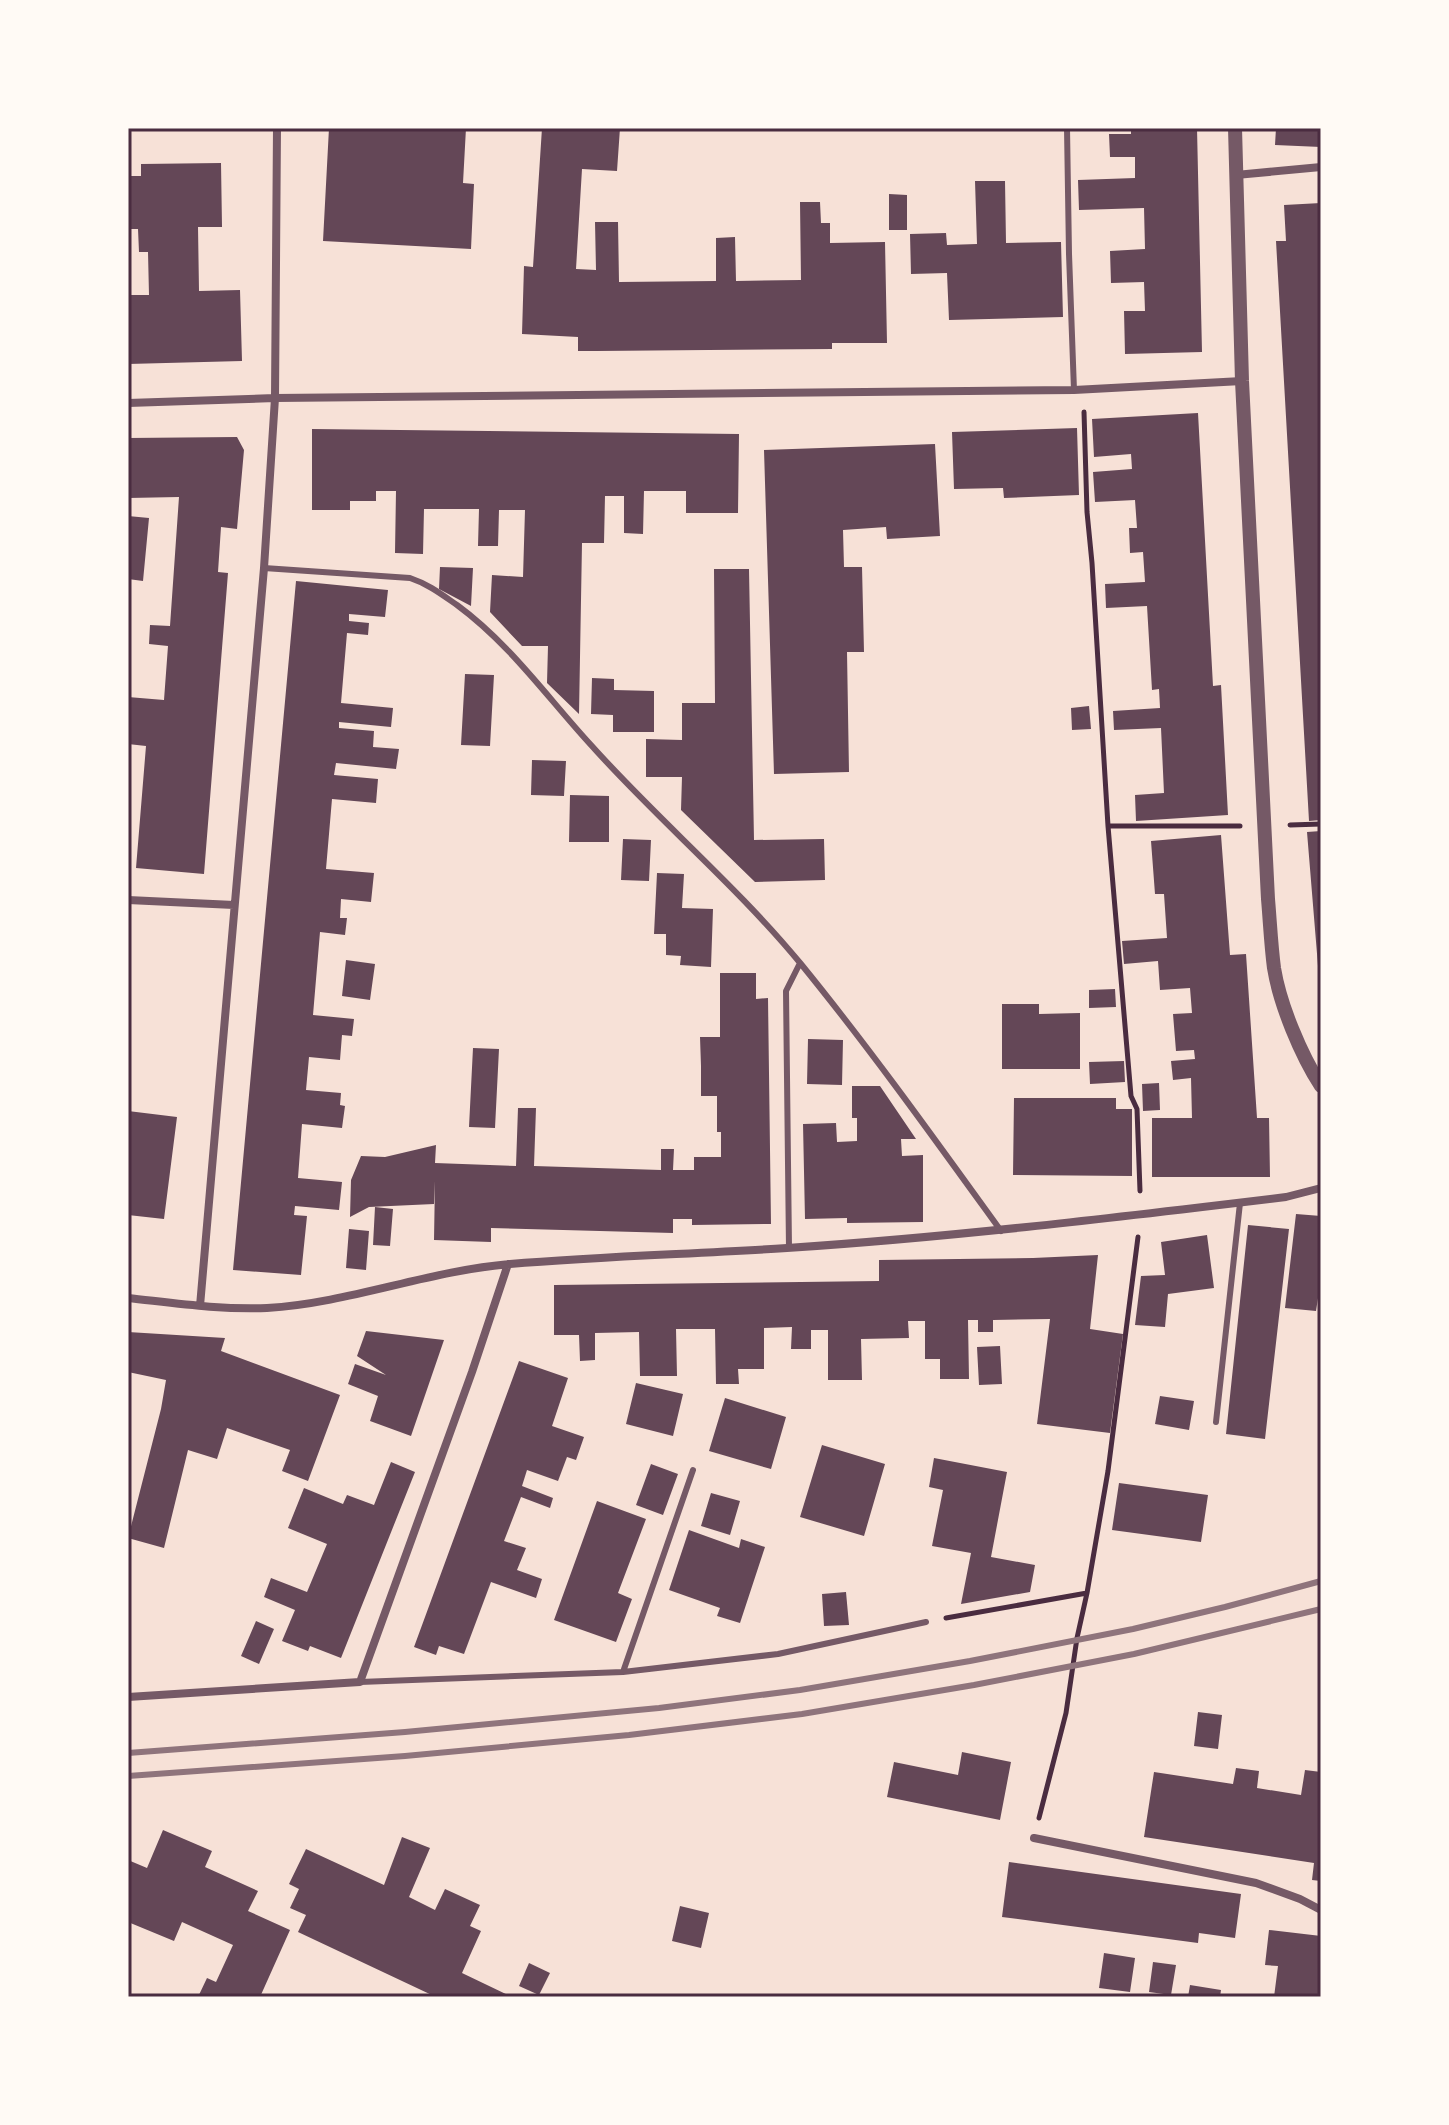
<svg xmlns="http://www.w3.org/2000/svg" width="1449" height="2125" font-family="'Sofia Sans Condensed',sans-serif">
  <rect width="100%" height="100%" fill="#f7e1d7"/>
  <path fill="#644757" d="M 329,128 L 466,128 L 463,183 L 474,184 L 471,249 L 323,241 Z
    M 542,128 L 620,128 L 617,171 L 582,169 L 576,269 L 596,270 L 595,222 L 618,222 L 619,282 L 716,281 L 716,238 L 735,237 L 736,281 L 801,280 L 800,202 L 820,202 L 821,223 L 830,223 L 830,243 L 885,242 L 887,343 L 832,343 L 832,349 L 597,351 L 578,351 L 578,337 L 522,334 L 524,266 L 533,267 Z
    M 1131,128 L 1197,128 L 1202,352 L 1125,354 L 1124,311 L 1145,311 L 1144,282 L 1111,283 L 1110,251 L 1145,249 L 1144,208 L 1079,210 L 1078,180 L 1135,178 L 1135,157 L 1110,157 L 1109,134 L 1131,134 Z
    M 1276,128 L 1321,128 L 1321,147 L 1275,145 Z
    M 221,163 L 222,227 L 198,227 L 199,291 L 240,290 L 242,361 L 128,364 L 128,295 L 149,295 L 148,252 L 139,252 L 138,229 L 128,229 L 128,176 L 141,176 L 141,164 Z
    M 975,181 L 1005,181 L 1006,243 L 1061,242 L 1063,317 L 949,320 L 947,273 L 911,274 L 910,234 L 946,233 L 947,245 L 977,244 Z
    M 889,194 L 907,195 L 907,230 L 889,230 Z
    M 1321,203 L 1321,820 L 1309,821 L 1276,241 L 1286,241 L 1284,205 Z
    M 1198,413 L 1213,686 L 1221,685 L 1228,815 L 1136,821 L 1135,795 L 1164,793 L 1161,728 L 1114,730 L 1113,711 L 1160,708 L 1159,689 L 1152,690 L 1147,606 L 1106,608 L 1105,584 L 1145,582 L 1143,552 L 1130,553 L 1129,528 L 1137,528 L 1135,500 L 1095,502 L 1093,472 L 1132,469 L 1131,454 L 1094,457 L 1092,419 Z
    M 1077,428 L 1079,495 L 1004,498 L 1003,488 L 954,489 L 952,432 Z
    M 312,429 L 739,434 L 738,513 L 686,513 L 686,491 L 644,491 L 643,534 L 624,533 L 624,496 L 605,496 L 604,543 L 582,543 L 579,714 L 547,683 L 548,646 L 522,646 L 490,612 L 492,575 L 523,577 L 525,510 L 499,510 L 498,546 L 478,546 L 479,509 L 424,509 L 423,554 L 395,553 L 396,491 L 376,491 L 376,501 L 350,501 L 350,510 L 312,510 Z
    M 237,437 L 244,450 L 237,529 L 221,527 L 218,572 L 228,573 L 204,874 L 136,868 L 146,746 L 128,744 L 128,697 L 164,700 L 168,646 L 149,644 L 150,625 L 170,626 L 179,497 L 128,498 L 128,438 Z
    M 935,444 L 940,536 L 887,539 L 886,527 L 843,530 L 844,567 L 862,567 L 864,652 L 847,652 L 849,772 L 774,774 L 764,450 Z
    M 128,516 L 149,518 L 143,581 L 128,579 Z
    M 440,567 L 473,568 L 471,606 L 439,589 Z
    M 714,569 L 749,569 L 754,840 L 824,839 L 825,880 L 755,882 L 681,810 L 682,777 L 646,777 L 646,739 L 682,740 L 682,703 L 715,703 Z
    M 296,581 L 388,590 L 385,617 L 349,614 L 349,621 L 369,623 L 368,635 L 347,633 L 341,703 L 393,708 L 391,727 L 339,722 L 339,728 L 374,731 L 373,747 L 399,749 L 396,769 L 336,763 L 334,775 L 378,779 L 376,803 L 332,799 L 326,869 L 374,873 L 371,902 L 341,899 L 340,918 L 347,918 L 345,935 L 320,932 L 313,1015 L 354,1019 L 352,1036 L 342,1035 L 340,1060 L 309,1057 L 306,1090 L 341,1093 L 340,1105 L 345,1106 L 342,1128 L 302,1124 L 298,1178 L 342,1182 L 339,1210 L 295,1206 L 294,1215 L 307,1216 L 301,1275 L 233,1270 Z
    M 465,674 L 494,675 L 490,746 L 461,745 Z
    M 592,678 L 614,679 L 614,690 L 654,691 L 654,732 L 613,732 L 613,715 L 591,714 Z
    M 1089,706 L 1091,729 L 1072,730 L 1071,708 Z
    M 532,760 L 566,761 L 564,796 L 531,795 Z
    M 570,795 L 609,796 L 609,842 L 569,842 Z
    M 1321,831 L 1321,978 L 1319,978 L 1307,832 Z
    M 1221,835 L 1230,955 L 1246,954 L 1257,1118 L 1269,1118 L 1270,1177 L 1152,1177 L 1152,1118 L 1192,1118 L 1191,1078 L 1173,1080 L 1171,1061 L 1195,1059 L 1194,1050 L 1176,1051 L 1173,1014 L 1192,1013 L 1190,988 L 1160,990 L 1158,961 L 1124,964 L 1122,941 L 1167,938 L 1164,894 L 1155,894 L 1151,841 Z
    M 623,839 L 651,840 L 649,881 L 621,880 Z
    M 657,873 L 684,874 L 682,908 L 713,909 L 711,967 L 680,965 L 681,956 L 666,955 L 666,934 L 654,934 Z
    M 346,960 L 375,964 L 370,1000 L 342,996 Z
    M 720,973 L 756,973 L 756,999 L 768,998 L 771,1224 L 692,1225 L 692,1219 L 673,1219 L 673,1233 L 491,1228 L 491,1242 L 434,1240 L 435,1181 L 434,1204 L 369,1207 L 350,1217 L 351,1180 L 361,1156 L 385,1157 L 436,1145 L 435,1163 L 516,1166 L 518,1108 L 536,1108 L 534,1166 L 661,1170 L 661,1149 L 674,1149 L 673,1170 L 694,1170 L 694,1157 L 721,1157 L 721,1132 L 717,1132 L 717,1096 L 701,1096 L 701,1066 L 700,1037 L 720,1037 Z
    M 1115,989 L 1116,1007 L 1089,1008 L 1089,990 Z
    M 1002,1004 L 1039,1004 L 1039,1014 L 1080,1013 L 1080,1069 L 1002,1069 Z
    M 808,1039 L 843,1040 L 842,1085 L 807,1084 Z
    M 473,1048 L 499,1049 L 495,1128 L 469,1127 Z
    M 1124,1061 L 1125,1082 L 1090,1084 L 1089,1062 Z
    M 1159,1083 L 1160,1110 L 1143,1111 L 1142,1084 Z
    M 852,1086 L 880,1086 L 916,1139 L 901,1139 L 902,1156 L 923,1155 L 923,1222 L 847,1223 L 847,1218 L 805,1219 L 803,1124 L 836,1123 L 837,1142 L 857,1141 L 857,1118 L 852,1118 Z
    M 1014,1098 L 1116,1098 L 1116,1109 L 1132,1109 L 1132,1176 L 1013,1175 Z
    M 128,1111 L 177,1117 L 164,1219 L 128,1215 Z
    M 375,1207 L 393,1209 L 390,1246 L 373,1245 Z
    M 1296,1214 L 1321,1216 L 1321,1279 L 1316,1311 L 1285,1308 Z
    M 1248,1225 L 1289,1229 L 1265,1439 L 1226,1434 Z
    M 349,1229 L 369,1231 L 366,1270 L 346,1268 Z
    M 1207,1235 L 1214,1288 L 1168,1294 L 1165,1327 L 1135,1325 L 1141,1276 L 1165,1275 L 1161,1242 Z
    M 1098,1255 L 1090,1329 L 1123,1334 L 1110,1433 L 1037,1424 L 1050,1319 L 993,1320 L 993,1332 L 978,1332 L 978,1320 L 968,1320 L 969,1379 L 940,1379 L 940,1359 L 925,1359 L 925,1321 L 908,1321 L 909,1338 L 861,1339 L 862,1380 L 828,1380 L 828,1330 L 811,1330 L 811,1349 L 791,1349 L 792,1327 L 764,1328 L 764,1369 L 738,1369 L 739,1384 L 716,1384 L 715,1329 L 676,1329 L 677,1376 L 640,1376 L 639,1332 L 595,1333 L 595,1360 L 580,1361 L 579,1335 L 554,1335 L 554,1285 L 879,1281 L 879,1260 L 1033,1258 Z
    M 366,1331 L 444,1340 L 411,1436 L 370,1421 L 378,1396 L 348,1384 L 355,1364 L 386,1375 L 357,1356 Z
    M 128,1332 L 225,1338 L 221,1351 L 340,1395 L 308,1481 L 282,1471 L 290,1450 L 227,1428 L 217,1459 L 188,1450 L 164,1548 L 128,1538 L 161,1409 L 166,1380 L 128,1372 Z
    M 1000,1346 L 1002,1384 L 979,1385 L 977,1347 Z
    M 519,1361 L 568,1378 L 552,1426 L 584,1437 L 576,1460 L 567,1457 L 558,1481 L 527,1470 L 522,1486 L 553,1498 L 550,1508 L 521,1497 L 504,1541 L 526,1548 L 517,1570 L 542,1579 L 536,1598 L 491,1582 L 464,1654 L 439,1646 L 436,1655 L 414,1647 Z
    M 636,1383 L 683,1394 L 673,1436 L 626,1424 Z
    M 1160,1396 L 1194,1401 L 1189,1430 L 1155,1424 Z
    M 725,1398 L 786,1417 L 771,1469 L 709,1451 Z
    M 822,1445 L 885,1464 L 864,1536 L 800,1517 Z
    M 934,1458 L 1007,1472 L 991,1557 L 1035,1565 L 1030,1592 L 961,1604 L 971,1553 L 932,1546 L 943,1490 L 929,1487 Z
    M 391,1462 L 415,1472 L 341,1658 L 310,1646 L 308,1651 L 282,1641 L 295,1610 L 264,1597 L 271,1578 L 307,1592 L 327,1544 L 288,1528 L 304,1488 L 343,1504 L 347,1495 L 374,1505 Z
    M 651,1464 L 678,1474 L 663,1515 L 636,1505 Z
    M 1119,1483 L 1208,1495 L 1201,1542 L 1112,1530 Z
    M 711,1493 L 740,1501 L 730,1535 L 701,1526 Z
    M 597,1501 L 646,1519 L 618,1593 L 632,1599 L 616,1642 L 554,1620 Z
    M 689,1530 L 739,1548 L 741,1539 L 765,1547 L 740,1623 L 717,1616 L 720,1608 L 669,1590 Z
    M 846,1592 L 849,1625 L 824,1626 L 822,1594 Z
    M 256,1621 L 274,1629 L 259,1664 L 241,1656 Z
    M 1198,1712 L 1222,1715 L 1218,1749 L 1194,1746 Z
    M 962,1752 L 1011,1762 L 1000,1820 L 887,1797 L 894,1762 L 958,1775 Z
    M 1236,1768 L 1259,1771 L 1257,1788 L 1301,1795 L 1305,1770 L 1321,1772 L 1321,1881 L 1312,1880 L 1314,1863 L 1144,1837 L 1154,1772 L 1233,1784 Z
    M 163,1830 L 212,1851 L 205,1867 L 258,1891 L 248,1911 L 290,1930 L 260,1997 L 198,1997 L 207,1978 L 216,1982 L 233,1945 L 182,1922 L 174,1941 L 128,1922 L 128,1860 L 147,1868 Z
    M 402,1837 L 430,1848 L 409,1897 L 435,1910 L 445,1889 L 480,1905 L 470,1926 L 481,1931 L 462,1973 L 512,1997 L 436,1997 L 298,1932 L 306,1915 L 290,1908 L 299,1889 L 289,1884 L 306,1849 L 384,1885 Z
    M 1009,1862 L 1241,1894 L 1235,1938 L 1199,1933 L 1198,1943 L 1002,1917 Z
    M 680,1906 L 709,1913 L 701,1948 L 672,1941 Z
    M 1269,1930 L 1321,1936 L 1321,1997 L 1274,1997 L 1278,1966 L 1265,1965 Z
    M 1104,1953 L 1135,1958 L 1130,1992 L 1099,1988 Z
    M 1153,1962 L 1176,1965 L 1171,1995 L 1149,1992 Z
    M 529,1963 L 550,1973 L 539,1995 L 519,1986 Z
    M 1190,1985 L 1221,1990 L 1220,1997 L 1188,1997 Z"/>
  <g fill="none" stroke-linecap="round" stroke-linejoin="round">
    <path stroke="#4a2c40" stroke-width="5" d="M 1084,412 L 1087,512 L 1092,563 L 1108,826 L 1131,1096 L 1137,1109 L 1140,1191
      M 1290,825 L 1321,824
      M 1108,826 L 1240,826
      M 946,1618 L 1087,1593
      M 1039,1818 L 1066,1713 L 1077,1638 L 1087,1593 L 1108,1471 L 1138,1237"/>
    <path stroke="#755966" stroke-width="6" d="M 1067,128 L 1069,254 L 1074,390
      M 264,568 L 410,578 C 428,584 441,594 457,605 C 510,644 547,697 591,745 C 658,820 737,886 801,964 C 871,1050 936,1141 1001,1231
      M 789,1248 L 786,991 L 800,963
      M 1216,1422 L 1240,1203
      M 623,1672 L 693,1470
      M 360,1682 L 623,1672 L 778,1654 L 926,1622"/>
    <path stroke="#755966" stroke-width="8" d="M 1236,175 L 1321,167
      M 128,403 L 275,398 L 1074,390 L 1242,381
      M 128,900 L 234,905
      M 128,1298 C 174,1303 220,1310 267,1308 C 349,1303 428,1271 510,1264 C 602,1256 695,1254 787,1248 C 954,1237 1120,1217 1286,1197 L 1321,1188
      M 200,1306 L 264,568 L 275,398 L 277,128
      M 128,1697 L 360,1682 L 472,1372 L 508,1264
      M 1034,1838 L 1256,1883 L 1300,1899 L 1321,1910"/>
    <path stroke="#755966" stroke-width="14" d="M 1235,128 L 1242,381 L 1268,899 C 1270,922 1271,945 1274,968 C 1280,1005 1301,1055 1321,1086"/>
    <path stroke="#8f747c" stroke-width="6" d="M 128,1753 L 405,1732 L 659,1708 L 800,1690 L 970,1661 L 1133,1629 L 1225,1607 L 1321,1581
      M 128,1776 L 405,1756 L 629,1735 L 802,1714 L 974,1685 L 1134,1654 L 1321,1609"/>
  </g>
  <rect width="1449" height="2125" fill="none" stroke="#fffaf5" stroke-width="260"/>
  <rect x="130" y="130" width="1189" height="1865" fill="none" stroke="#4a2c40" stroke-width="3"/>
</svg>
